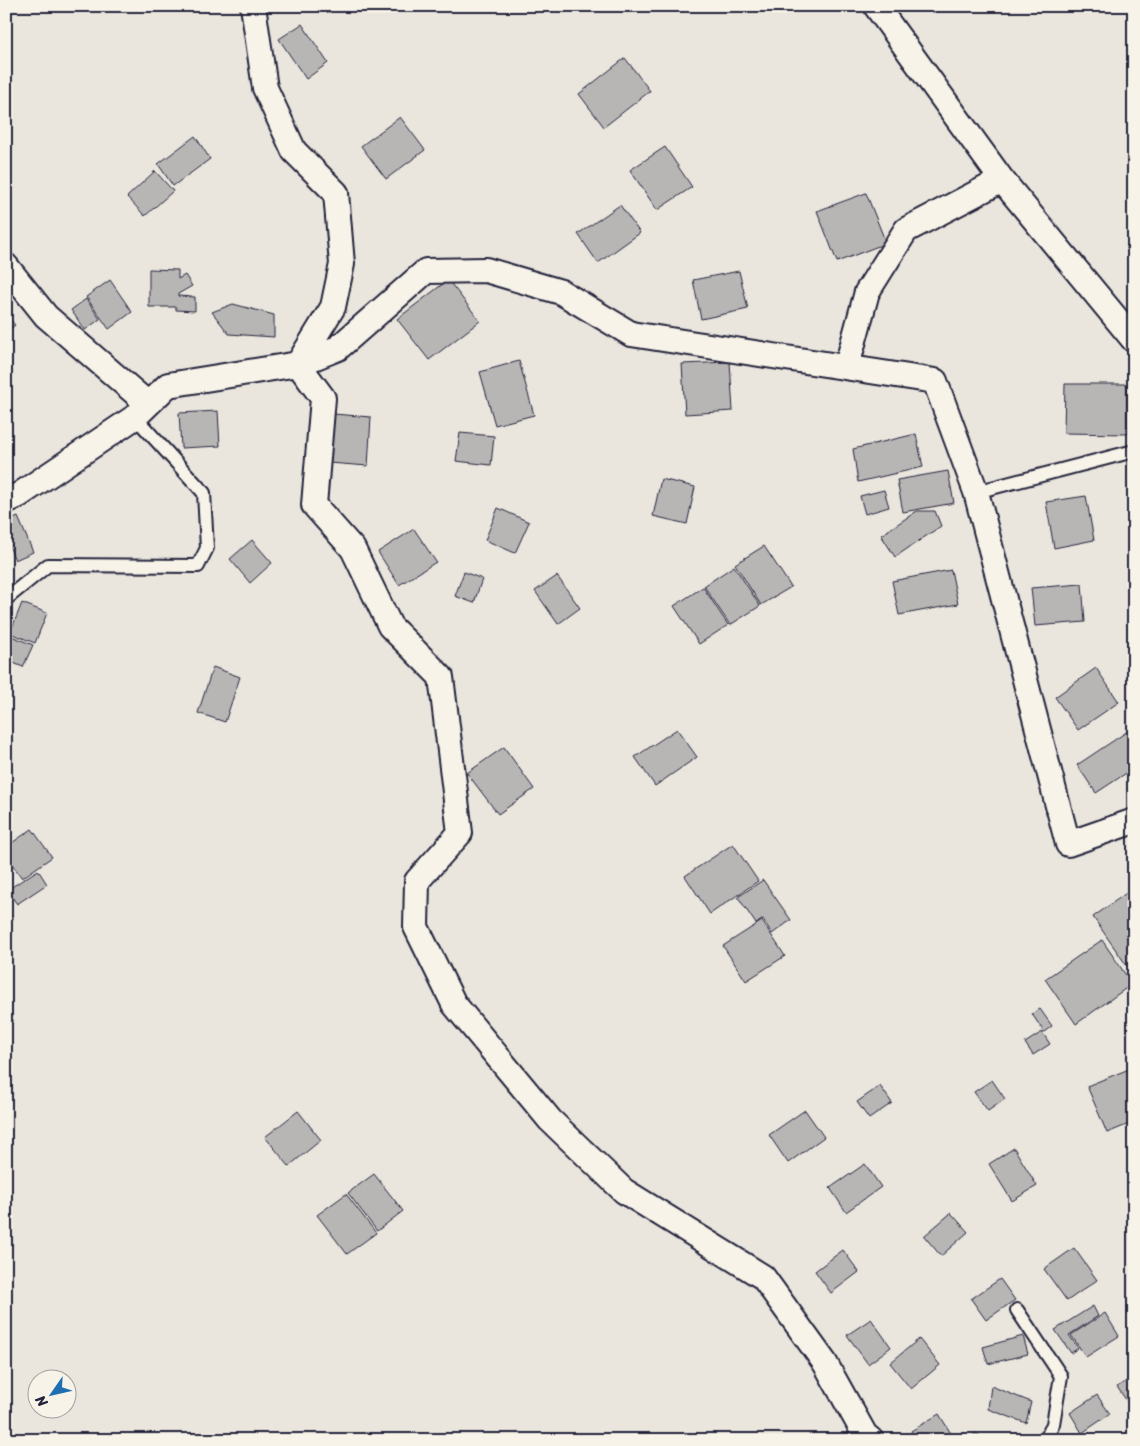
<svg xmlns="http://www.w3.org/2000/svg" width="1140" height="1446" font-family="Sriracha,sans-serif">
  <rect width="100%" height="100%" fill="#eae6de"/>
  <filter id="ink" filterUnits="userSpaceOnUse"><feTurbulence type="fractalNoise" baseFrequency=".02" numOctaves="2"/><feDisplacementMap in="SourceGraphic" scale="10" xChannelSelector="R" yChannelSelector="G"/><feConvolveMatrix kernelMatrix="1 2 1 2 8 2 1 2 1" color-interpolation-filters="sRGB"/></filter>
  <g filter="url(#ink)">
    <path fill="#b8b6b5" stroke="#22223b" d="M 302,24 L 328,63 L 306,79 L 279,39 Z
      M 625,58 L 650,91 L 604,127 L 579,94 Z
      M 400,117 L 425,150 L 386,179 L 361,146 Z
      M 195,136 L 210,159 L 173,186 L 158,164 Z
      M 665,147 L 692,187 L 657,210 L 630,170 Z
      M 155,171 L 173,191 L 145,216 L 127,197 Z
      M 866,193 L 886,243 L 837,262 L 817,211 Z
      M 620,205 L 640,233 L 598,263 L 578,234 Z
      M 149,269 L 178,270 L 178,279 L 185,275 L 192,286 L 178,294 L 178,296 L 195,297 L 195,311 L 176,310 L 176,307 L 149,307 Z
      M 739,271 L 748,309 L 701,319 L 693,280 Z
      M 110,280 L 132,312 L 109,329 L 86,297 Z
      M 448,280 L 480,321 L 429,360 L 397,319 Z
      M 86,299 L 100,319 L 85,330 L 71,310 Z
      M 233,304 L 274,315 L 274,337 L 229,334 L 212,312 Z
      M 6,315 L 15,325 L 6,333 Z
      M 519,361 L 534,415 L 495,425 L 480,372 Z
      M 730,362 L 733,411 L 685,414 L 682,364 Z
      M 1065,384 L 1127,384 L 1127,434 L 1064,433 Z
      M 218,411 L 220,446 L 181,448 L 179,413 Z
      M 333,414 L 371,417 L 368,466 L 329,463 Z
      M 460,433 L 494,436 L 491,465 L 456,461 Z
      M 916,434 L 923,467 L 858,482 L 853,449 Z
      M 948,471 L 954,503 L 903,512 L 897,480 Z
      M 661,479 L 695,487 L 687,524 L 653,516 Z
      M 884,490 L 889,507 L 865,514 L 860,496 Z
      M 1086,496 L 1094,540 L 1054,548 L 1046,502 Z
      M 498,508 L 529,522 L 515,553 L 485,540 Z
      M 917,511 L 935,511 L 941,526 L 895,557 L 881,535 Z
      M 18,517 L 33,552 L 15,560 L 6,539 L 6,522 Z
      M 414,529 L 436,562 L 399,585 L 378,552 Z
      M 252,540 L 272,563 L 250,583 L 230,559 Z
      M 764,546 L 791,587 L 761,605 L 735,564 Z
      M 734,566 L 760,606 L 730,625 L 704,586 Z
      M 951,570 L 958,604 L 899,615 L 892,581 Z
      M 464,572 L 482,579 L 474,603 L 455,596 Z
      M 557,576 L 580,608 L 558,624 L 535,591 Z
      M 1082,584 L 1085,622 L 1035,626 L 1031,588 Z
      M 703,587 L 728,625 L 699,644 L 674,606 Z
      M 22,603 L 47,613 L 35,643 L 10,633 Z
      M 9,635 L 33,645 L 23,667 L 6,660 L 6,641 Z
      M 213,667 L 240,677 L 225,722 L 198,713 Z
      M 1096,668 L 1119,702 L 1078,730 L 1055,697 Z
      M 1134,727 L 1134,768 L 1096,793 L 1077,765 Z
      M 677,729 L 697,757 L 655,786 L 635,757 Z
      M 504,747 L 534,789 L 498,814 L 467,773 Z
      M 32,829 L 52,857 L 22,878 L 6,856 L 6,847 Z
      M 733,844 L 758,881 L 710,914 L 685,876 Z
      M 38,870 L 47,884 L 17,904 L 7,890 Z
      M 763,880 L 791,920 L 772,934 L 763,919 L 756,924 L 738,897 Z
      M 1132,889 L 1134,891 L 1134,961 L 1127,966 L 1093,917 Z
      M 762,921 L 785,956 L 746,981 L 723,946 Z
      M 1102,940 L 1132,984 L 1076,1024 L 1045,979 Z
      M 1040,1009 L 1052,1026 L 1044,1032 L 1032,1014 Z
      M 1042,1032 L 1050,1044 L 1033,1055 L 1025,1043 Z
      M 1134,1067 L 1134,1122 L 1107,1133 L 1087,1086 Z
      M 992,1080 L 1005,1099 L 988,1111 L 974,1092 Z
      M 880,1086 L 892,1103 L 869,1119 L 857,1102 Z
      M 805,1110 L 824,1137 L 788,1163 L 769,1135 Z
      M 298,1111 L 321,1140 L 289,1166 L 265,1137 Z
      M 1014,1148 L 1037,1186 L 1012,1201 L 989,1164 Z
      M 865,1164 L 881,1187 L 846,1212 L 830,1188 Z
      M 374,1174 L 403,1211 L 377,1231 L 348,1193 Z
      M 346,1194 L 376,1233 L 347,1254 L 317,1215 Z
      M 951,1213 L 968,1232 L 941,1256 L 924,1236 Z
      M 1074,1248 L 1097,1280 L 1067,1301 L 1044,1269 Z
      M 843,1250 L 859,1272 L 831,1293 L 815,1271 Z
      M 1000,1279 L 1015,1300 L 986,1320 L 971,1299 Z
      M 1093,1306 L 1098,1316 L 1069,1335 L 1078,1348 L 1071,1353 L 1055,1330 Z
      M 1105,1313 L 1119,1336 L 1086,1357 L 1071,1335 Z
      M 871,1319 L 891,1347 L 868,1364 L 847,1335 Z
      M 1023,1336 L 1028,1354 L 988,1364 L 983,1347 Z
      M 919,1339 L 940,1365 L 911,1389 L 890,1363 Z
      M 1134,1376 L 1134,1411 L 1117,1387 Z
      M 991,1386 L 1031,1402 L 1026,1423 L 988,1409 Z
      M 1097,1395 L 1110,1414 L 1082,1433 L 1070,1413 Z
      M 939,1414 L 955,1440 L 916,1440 L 911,1431 Z
      M 975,1433 L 988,1440 L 971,1440 Z"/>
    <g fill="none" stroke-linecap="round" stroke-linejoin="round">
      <g stroke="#22223b" stroke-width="16">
        <path id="service" d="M 976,492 L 1134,451
          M 6,599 L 48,565 L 198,566 L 207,548 L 204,493 L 135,417
          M 1017,1310 L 1061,1376 L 1053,1424 L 1046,1440"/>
      </g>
      <g stroke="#22223b" stroke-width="28">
        <path id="minor" d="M 876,6 L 1002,180 L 1134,340
          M 6,266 L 46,316 L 148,404
          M 847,366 L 867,292 L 906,230 L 1002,180
          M 6,501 L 19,495 L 135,417 L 168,385 L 298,364 L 333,307 L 342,264 L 336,193 L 294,151 L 265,88 L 253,6
          M 871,1440 L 865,1435 L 825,1363 L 763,1277 L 624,1191 L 550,1120 L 454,1004 L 416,927 L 417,881 L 460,833 L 441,677 L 390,626 L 353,549 L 314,505 L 323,398 L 298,364 L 338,348 L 426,271 L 486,270 L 561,292 L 631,334 L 935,381 L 976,492 L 1068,844 L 1134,821"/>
      </g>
      <use href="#service" stroke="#f7f3e8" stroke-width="12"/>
      <use href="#minor" stroke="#f7f3e8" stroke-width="24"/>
    </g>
  </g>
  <rect width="1140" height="1446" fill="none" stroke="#f7f3e8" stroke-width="25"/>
  <rect x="12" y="12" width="1115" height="1421" fill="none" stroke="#22223b" stroke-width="2" filter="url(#ink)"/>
  <g transform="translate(52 1394) rotate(236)"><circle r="24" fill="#f7f3e8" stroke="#a29fa3"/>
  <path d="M0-4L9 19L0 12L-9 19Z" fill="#1f6fb2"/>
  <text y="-8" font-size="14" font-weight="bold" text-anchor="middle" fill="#22223b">N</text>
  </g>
</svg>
